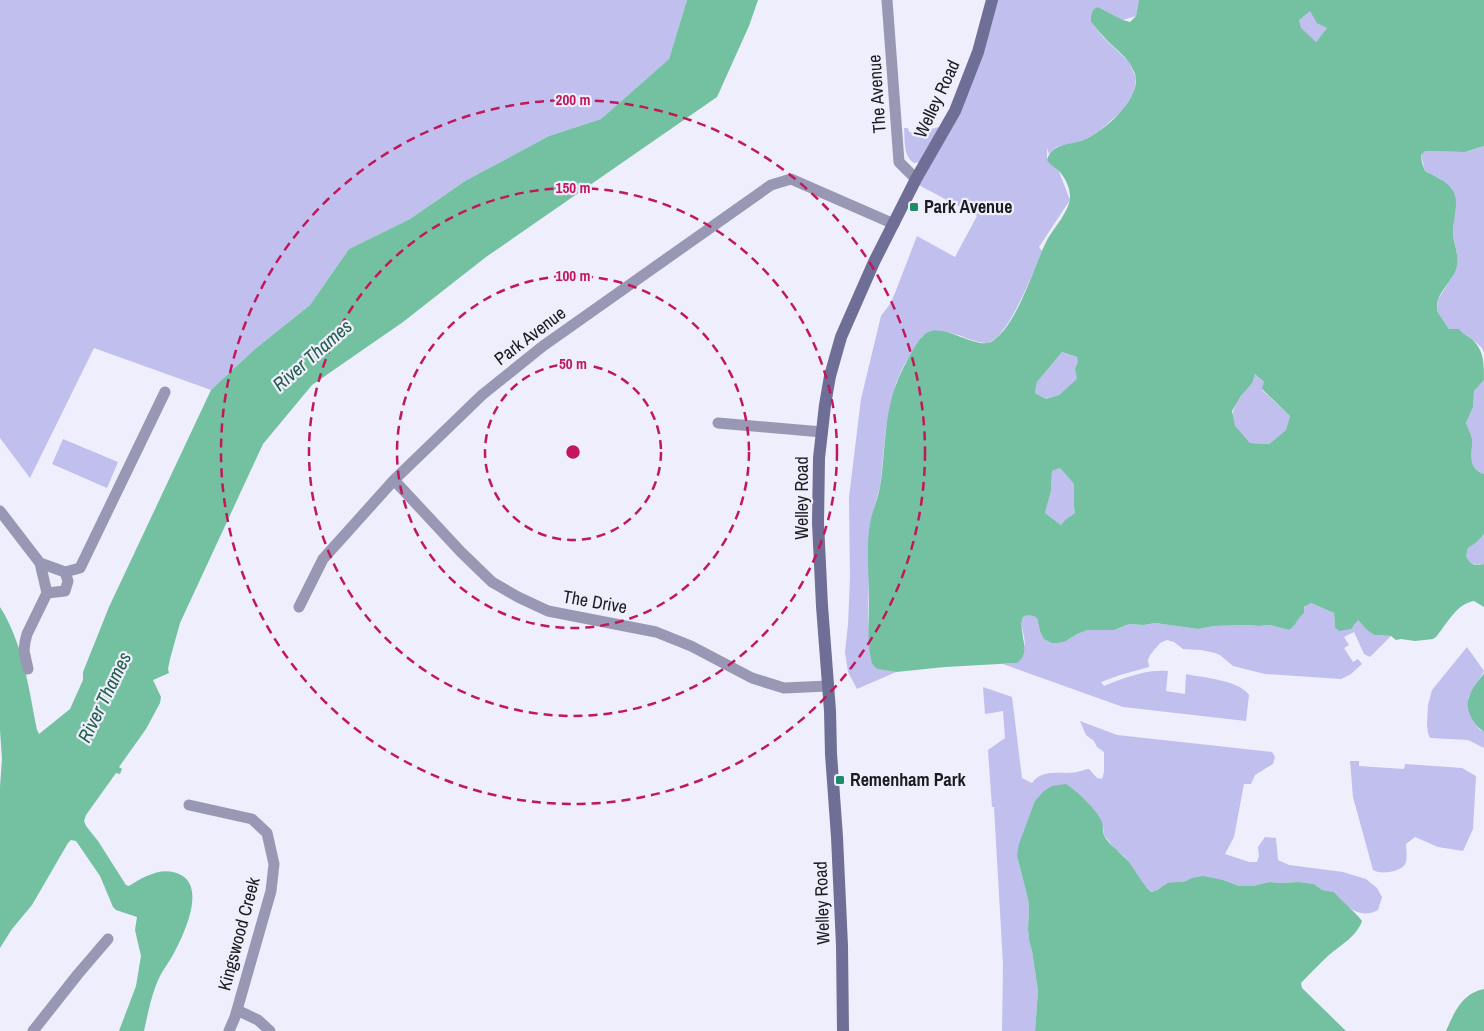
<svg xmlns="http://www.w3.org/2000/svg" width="1484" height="1031" font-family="'Archivo Narrow',sans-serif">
  <rect width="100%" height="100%" fill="#eeeefc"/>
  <path fill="#c0bfee" d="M 0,0 L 687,0 L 669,59 L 601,119 L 549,136 L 465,181 L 410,219 L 349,249 L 310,305 L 255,349 L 211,390 L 94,348 L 30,478 L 0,438 Z
    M 992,0 L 1139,0 L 1136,16 L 1123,20 L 1098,7 L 1091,22 L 1103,37 L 1129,62 L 1136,78 L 1134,92 L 1123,110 L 1098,132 L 1084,140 L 1056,147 L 1049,154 L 1047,148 L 1047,160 L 1058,169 L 1070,200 L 1039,247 L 1042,251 C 1034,270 1007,342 986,343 C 973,343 961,334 949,333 C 940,333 931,335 922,336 L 904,365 L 896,383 L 886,428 L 880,487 L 870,522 L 868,620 L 871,660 L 877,669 L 896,672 L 857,689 L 848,672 L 845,652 L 848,624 L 850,578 L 849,497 L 861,399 L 881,316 L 890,304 L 895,293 L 917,236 L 955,257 L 977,216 L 915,183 L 955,111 Z
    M 1310,10 L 1327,28 L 1316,42 L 1300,28 L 1299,19 Z
    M 943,126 L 921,162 L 914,163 C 903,156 905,140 904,128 L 908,128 L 909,132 L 928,136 L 931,129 Z
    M 1484,146 L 1484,353 L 1482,348 L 1470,337 L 1449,329 L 1437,311 L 1438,299 L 1453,276 L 1457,254 L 1453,234 L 1454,217 L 1456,205 L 1441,179 L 1425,171 L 1421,155 L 1424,151 L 1465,152 Z
    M 1062,352 L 1077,357 L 1079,362 L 1075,369 L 1078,379 L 1059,395 L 1046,399 L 1035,393 L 1037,382 Z
    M 1255,374 L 1265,383 L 1262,390 L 1290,416 L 1286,430 L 1269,444 L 1250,443 C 1246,438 1240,433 1236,428 C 1223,410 1249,391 1255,374 Z
    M 1484,380 L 1484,474 C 1466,468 1473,452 1472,439 C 1471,434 1468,428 1466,423 L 1473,407 L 1474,391 Z
    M 63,439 L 118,462 L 107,488 L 52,464 Z
    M 1060,468 L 1074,484 L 1074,507 L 1075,513 L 1065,520 L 1061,525 L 1045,513 L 1051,491 L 1052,471 Z
    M 1484,534 L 1484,564 C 1474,565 1471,565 1466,556 L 1468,548 L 1477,542 Z
    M 1311,603 L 1334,613 L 1335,627 L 1354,626 L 1356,621 L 1358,620 L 1367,630 L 1374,635 L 1391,636 L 1370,657 L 1364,654 L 1354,632 L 1344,637 L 1349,645 L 1344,648 L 1353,662 L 1358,659 L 1362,664 L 1351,674 L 1341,679 L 1265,674 L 1233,666 L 1220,655 L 1215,653 L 1201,650 L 1183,649 L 1174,642 L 1167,640 L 1160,643 L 1150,655 L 1148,660 L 1149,667 L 1120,675 L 1101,682 L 1104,686 C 1124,678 1146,669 1168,671 L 1166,691 L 1185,694 L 1186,674 C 1204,678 1239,680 1249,695 L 1246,721 L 1123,707 L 1003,664 L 1017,663 C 1019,658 1023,652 1024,647 C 1027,637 1019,629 1023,617 C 1028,615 1032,615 1037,618 L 1040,631 L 1066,641 L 1077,634 L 1088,630 L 1114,630 L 1129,624 L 1144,625 L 1155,623 L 1198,629 L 1214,626 L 1249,625 L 1259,626 L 1270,625 L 1289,630 C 1299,623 1299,607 1311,603 Z
    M 1467,647 L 1484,671 L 1468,698 L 1479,729 L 1484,732 L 1484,748 L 1468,740 L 1430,738 L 1428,733 L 1427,724 L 1428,705 L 1432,690 Z
    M 983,687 L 1012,697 L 1022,778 L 1032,783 C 1043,768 1061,775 1077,772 C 1082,771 1085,769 1089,769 L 1097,778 L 1102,779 L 1104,772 L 1104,752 L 1097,747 L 1094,741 L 1086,735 L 1080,721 L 1117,735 L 1272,752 L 1275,757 L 1273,764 L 1255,775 L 1251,784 L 1244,784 L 1234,837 L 1225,854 L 1249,862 L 1257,862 L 1259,856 L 1258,847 L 1265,837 L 1276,838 L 1278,860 L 1289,865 L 1343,872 L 1366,879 L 1377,888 L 1382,897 L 1378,910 C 1360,920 1346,907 1334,892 L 1322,890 L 1314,884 L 1299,882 L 1278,883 L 1269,882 L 1253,886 L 1238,886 L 1223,880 L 1192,878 L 1183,882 L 1176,882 L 1159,888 L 1155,891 L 1151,892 L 1143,884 L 1125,857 L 1115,849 L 1104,835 L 1103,826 L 1017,856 L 1028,899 L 1029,909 L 1028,929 L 1029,940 L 1032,951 L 1038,991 L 1035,1031 L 1002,1031 L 1003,964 L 994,807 L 992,807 L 988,750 L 1005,738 L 1003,711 L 985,714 Z
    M 1350,761 L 1359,761 L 1359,766 L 1404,769 L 1405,764 L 1462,768 L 1476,776 L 1473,829 L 1463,851 L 1438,847 L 1415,837 L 1406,844 C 1406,849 1408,859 1405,864 C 1401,872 1380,875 1373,870 L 1353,797 Z"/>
  <path fill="#73c1a0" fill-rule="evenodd" d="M 687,0 L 758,0 L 749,26 L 717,97 L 486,257 L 403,322 L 312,385 L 263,444 L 180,623 L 170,659 L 168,669 L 169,673 L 153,680 L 161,697 L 160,703 L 146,729 L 119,767 L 122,769 L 120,774 L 116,773 L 86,815 L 84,821 L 86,826 L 98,841 L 126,885 L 129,886 C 143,877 162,866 179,874 C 207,886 184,934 174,953 C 170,961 164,968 160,976 C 152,992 148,1013 144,1031 L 119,1031 L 136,986 L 141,956 L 135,930 L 137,917 L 116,910 L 113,907 L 100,876 L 76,841 L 71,840 L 68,843 L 32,905 L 12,929 L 0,948 L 0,787 L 2,759 L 0,730 L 0,607 C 23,643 29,689 37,730 L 39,734 L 70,709 L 83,680 L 83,672 L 109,607 L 211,390 L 255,349 L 310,305 L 349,249 L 410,219 L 465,181 L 549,136 L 601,119 L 669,59 Z
    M 1139,0 L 1484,0 L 1484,146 L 1465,152 L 1425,151 L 1421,155 L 1422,163 L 1425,171 C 1441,179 1458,186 1456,206 C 1455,216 1453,224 1453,234 C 1454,244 1459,255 1457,265 C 1455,278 1443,287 1438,299 C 1437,303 1437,307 1437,311 L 1449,329 L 1459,329 C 1463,335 1467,335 1472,339 C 1484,351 1484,362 1484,380 L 1474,391 L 1473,407 L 1466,423 C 1468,428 1471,434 1472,439 C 1473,452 1466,468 1484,474 L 1484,534 L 1477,542 L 1468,548 L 1466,556 C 1471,565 1474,566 1484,564 L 1484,607 L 1474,601 C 1456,604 1447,624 1436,637 L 1433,639 L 1415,641 L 1401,639 L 1396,640 L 1391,636 L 1374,635 L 1367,630 L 1358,620 L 1351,629 L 1339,631 L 1335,627 L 1334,613 L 1311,603 L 1304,607 L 1304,613 C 1297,618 1296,626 1289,630 L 1270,625 L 1259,626 L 1249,625 L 1214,626 L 1198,629 L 1155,623 L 1144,625 L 1129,624 L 1114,630 L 1088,630 L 1077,634 L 1066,641 L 1058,643 L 1052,643 L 1044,639 L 1040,631 L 1037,618 C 1032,615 1028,615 1023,617 C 1017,632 1033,652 1017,663 L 945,667 L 896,672 L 877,669 C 874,666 871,663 871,659 C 867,642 869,617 869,599 C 869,574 866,548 870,523 C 872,511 878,499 880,487 C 885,456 884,426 892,397 C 897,379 905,364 914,348 C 917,344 919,339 923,336 C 940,317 978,354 994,340 C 1019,321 1033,268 1047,240 C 1054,228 1070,210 1070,197 C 1070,187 1065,177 1058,170 C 1054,166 1050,165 1047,160 C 1052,142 1073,145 1086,139 C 1105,130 1137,102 1136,79 C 1136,74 1132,68 1130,64 C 1126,57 1118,51 1112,45 C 1104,38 1098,30 1091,22 C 1091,16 1091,9 1098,7 L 1123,20 L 1130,22 L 1136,16 ZM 1310,11 L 1317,23 L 1327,28 L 1316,42 L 1301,28 L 1299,20 ZM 1062,352 L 1077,357 L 1078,362 L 1075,369 L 1077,379 L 1059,395 L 1046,399 L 1035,393 L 1037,382 ZM 1255,374 L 1264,382 L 1262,389 L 1290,416 L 1286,430 L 1269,444 L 1250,443 L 1235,426 L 1232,411 L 1241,396 L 1252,383 ZM 1060,468 L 1074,484 L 1074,507 L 1075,513 L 1065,520 L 1061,525 L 1045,513 L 1051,491 L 1052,471 Z
    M 1484,673 L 1484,732 C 1474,725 1464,710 1469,697 C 1472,688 1479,680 1484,673 Z
    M 1066,784 C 1077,791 1095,808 1101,820 C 1104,825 1102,830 1104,835 C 1106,841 1117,850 1122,855 C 1134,865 1139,881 1151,892 L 1155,891 L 1168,883 L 1176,882 L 1183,882 L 1192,878 L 1203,876 L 1223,880 L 1239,886 L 1253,886 L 1269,882 L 1278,883 L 1299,882 L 1314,884 L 1322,890 L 1334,892 C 1343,903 1354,910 1362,921 C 1357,936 1341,945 1329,955 C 1319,964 1310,974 1301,983 L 1302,988 L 1346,1031 L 1035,1031 L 1038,991 L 1032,951 L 1029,940 L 1028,929 L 1029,909 L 1028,899 L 1017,856 L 1019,844 L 1035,801 L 1044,791 L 1052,786 Z
    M 1484,989 L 1484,1031 L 1446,1031 C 1454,1013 1462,993 1484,989 Z"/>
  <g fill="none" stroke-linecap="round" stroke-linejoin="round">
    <path stroke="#9898b4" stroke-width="11" d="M 887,0 L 899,162 L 916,179
      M 718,423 L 822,432
      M 394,480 L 461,552 L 492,582 L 518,597 L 548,611 L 656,632 L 691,646 L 752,678 L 784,688 L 828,686
      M 0,511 L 40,563 L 65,572 L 80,568 L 165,392
      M 47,593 L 65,591 L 68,581 L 65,572
      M 299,607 L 323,559 L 394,480 L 482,395 L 543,346 L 771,185 L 791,179 L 894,224
      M 28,669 L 24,651 L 25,642 L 27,634 L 47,593 L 40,563
      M 189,805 L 252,819 L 267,833 L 274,864 L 271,891 L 235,1017 L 229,1031
      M 237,1010 L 258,1020 L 270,1031
      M 33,1031 L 78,974 L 108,939"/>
    <path stroke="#6f6e96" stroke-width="12" d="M 843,1031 L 842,946 L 837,837 L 831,754 L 830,711 L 822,606 L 818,523 L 819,458 L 825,405 L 830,376 L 841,337 L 874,262 L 916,179 L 955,111 L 978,52 L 992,0"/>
  </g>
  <g fill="none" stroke="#c2185b" stroke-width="2.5" stroke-dasharray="9 6">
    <circle cx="573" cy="452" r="88"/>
    <circle cx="573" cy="452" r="176"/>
    <circle cx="573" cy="452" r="264"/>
    <circle cx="573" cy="452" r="352"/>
  </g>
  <g fill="#218a67" stroke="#eeeefc" stroke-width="2">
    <rect x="909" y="202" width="10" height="10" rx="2.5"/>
    <rect x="835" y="775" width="10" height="10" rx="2.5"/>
  </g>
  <g text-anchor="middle" stroke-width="4.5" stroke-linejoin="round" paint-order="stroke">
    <g font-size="18" fill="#1b1b20" stroke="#eeeefc">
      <text transform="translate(877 94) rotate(-94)" y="6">The Avenue</text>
      <text transform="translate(937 99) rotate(-65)" y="6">Welley Road</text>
      <text transform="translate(530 336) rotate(-37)" y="6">Park Avenue</text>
      <text transform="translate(802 498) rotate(-90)" y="6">Welley Road</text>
      <text transform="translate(595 602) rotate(10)" y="6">The Drive</text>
      <text transform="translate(822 903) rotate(-92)" y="6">Welley Road</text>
      <text transform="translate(239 934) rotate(-75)" y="6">Kingswood Creek</text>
    </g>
    <g font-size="18" font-weight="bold" fill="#1b1b20" stroke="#eeeefc" text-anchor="start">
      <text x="924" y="213">Park Avenue</text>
      <text x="850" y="786">Remenham Park</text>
    </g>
    <g font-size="19" font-style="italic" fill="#235e48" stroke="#eeeefc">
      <text transform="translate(312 355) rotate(-41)" y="7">River Thames</text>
      <text transform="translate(104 697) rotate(-64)" y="7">River Thames</text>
    </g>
  </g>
  <circle cx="573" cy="452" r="8" fill="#c2185b" stroke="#eeeefc" stroke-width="2.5"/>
  <g font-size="15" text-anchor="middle" font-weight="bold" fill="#c2185b" stroke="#eeeefc" stroke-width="4.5" stroke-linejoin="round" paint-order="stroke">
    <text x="573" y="105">200 m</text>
    <text x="573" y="193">150 m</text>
    <text x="573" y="281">100 m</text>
    <text x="573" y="369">50 m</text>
  </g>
</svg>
